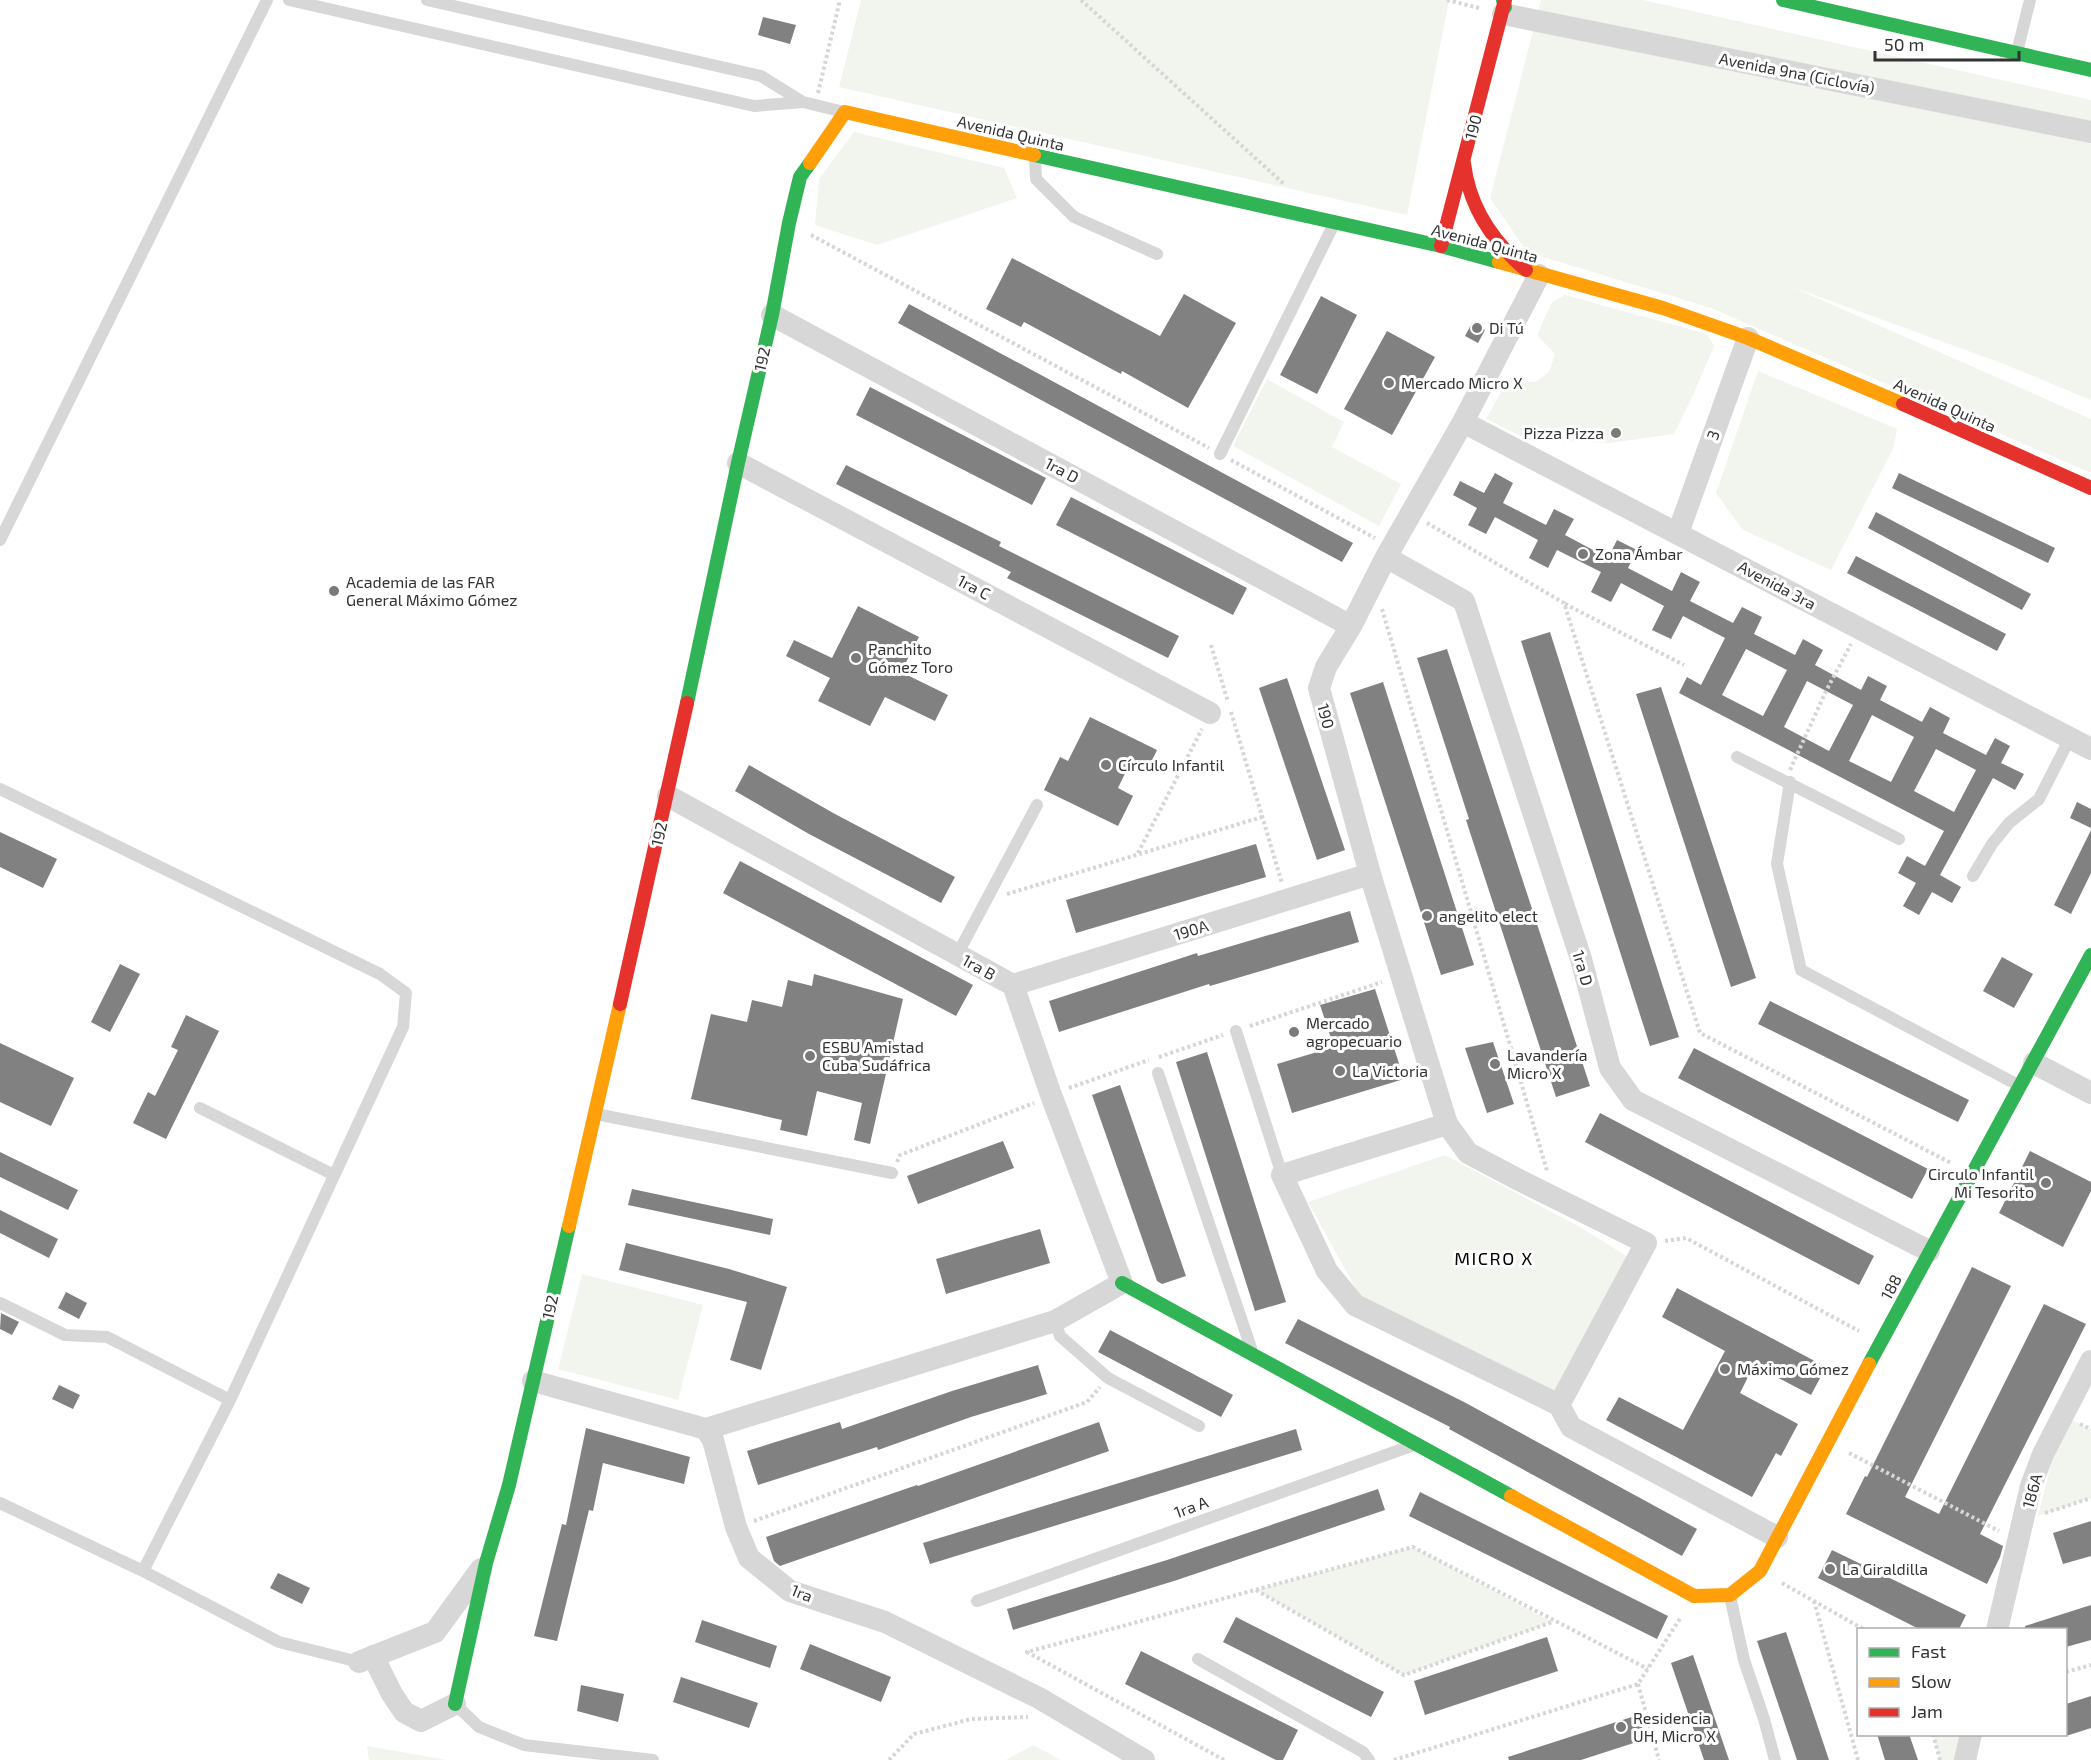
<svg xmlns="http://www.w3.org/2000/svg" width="2091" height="1760" font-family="'Exo 2',sans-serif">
  <rect width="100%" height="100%" fill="#fff"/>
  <path fill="#f1f5ed" d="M 861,0 L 1449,0 L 1407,215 L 839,87 Z
    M 1541,0 L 1643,0 L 2091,100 L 2091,400 L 2004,364 L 1792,287 L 2091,419 L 2091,473 L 1711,308 L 1527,252 L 1490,198 Z
    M 854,132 L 1004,168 L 1017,198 L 877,245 L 815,225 L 819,179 Z
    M 1565,295 L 1707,334 L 1714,346 L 1694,393 L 1674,434 L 1610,443 L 1529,440 L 1486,419 L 1506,383 L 1514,380 L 1536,382 L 1549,372 L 1555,354 L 1537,335 L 1552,302 Z
    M 1758,371 L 1897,429 L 1893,449 L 1831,570 L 1743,530 L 1716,493 Z
    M 1267,379 L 1344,422 L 1332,447 L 1401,484 L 1379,526 L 1233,446 Z
    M 1445,1155 L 1580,1227 L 1628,1257 L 1555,1393 L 1361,1298 L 1308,1202 Z
    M 582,1274 L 703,1305 L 678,1400 L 558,1369 Z
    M 2063,1416 L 2091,1429 L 2091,1498 L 2038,1516 Z
    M 1413,1547 L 1552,1622 L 1404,1675 L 1256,1590 Z
    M 1933,1735 L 1971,1735 L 1965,1760 L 1940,1760 Z
    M 1033,1745 L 1061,1760 L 1006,1760 Z
    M 367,1746 L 447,1760 L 369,1760 Z"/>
  <path fill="#818181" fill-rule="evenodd" d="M 763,17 L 796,25 L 790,44 L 758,35 Z
    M 1012,258 L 1160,336 L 1184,294 L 1236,323 L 1188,408 L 1122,371 L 1121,374 L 1024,322 L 1021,327 L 986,309 Z
    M 1321,296 L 1357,315 L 1317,394 L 1280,375 Z
    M 909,304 L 1353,543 L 1342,562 L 898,323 Z
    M 1472,323 L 1485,330 L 1478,343 L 1465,336 Z
    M 1387,331 L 1435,357 L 1392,435 L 1344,409 Z
    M 870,387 L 1046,478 L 1032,505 L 856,415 Z
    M 846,465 L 1001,542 L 999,546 L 1179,636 L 1168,658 L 1007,578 L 1011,572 L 836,484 Z
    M 1495,473 L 1513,483 L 1503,503 L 1546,525 L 1554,509 L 1574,519 L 1565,535 L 1608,558 L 1617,540 L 1637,550 L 1628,568 L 1672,591 L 1681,572 L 1700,582 L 1690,601 L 1733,623 L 1742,607 L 1762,617 L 1754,634 L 1795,655 L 1803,639 L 1823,650 L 1815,665 L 1861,690 L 1868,676 L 1887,686 L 1880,700 L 1922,722 L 1930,707 L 1950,718 L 1943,733 L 1986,755 L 1995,738 L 2010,746 L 2001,763 L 2024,774 L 2015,790 L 1993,778 L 1940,875 L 1961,887 L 1952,903 L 1932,892 L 1919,915 L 1903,906 L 1916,883 L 1898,873 L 1907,856 L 1925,866 L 1944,831 L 1679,693 L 1687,677 L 1701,685 L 1725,638 L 1683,616 L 1671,639 L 1652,630 L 1664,606 L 1621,583 L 1611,602 L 1591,592 L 1601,572 L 1557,550 L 1548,568 L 1529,558 L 1538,540 L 1495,517 L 1486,534 L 1468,525 L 1477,508 L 1453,495 L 1460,481 L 1484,493 ZM 1746,649 L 1787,670 L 1763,716 L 1722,695 ZM 1807,681 L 1853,705 L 1829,751 L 1784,727 ZM 1872,715 L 1914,737 L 1891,782 L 1849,761 ZM 1936,749 L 1976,770 L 1954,812 L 1914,791 Z
    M 1899,473 L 2055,548 L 2048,563 L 1892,488 Z
    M 1071,497 L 1247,588 L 1233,615 L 1056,525 Z
    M 1876,512 L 2031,594 L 2022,610 L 1868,528 Z
    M 1856,556 L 2006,634 L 1997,651 L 1847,573 Z
    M 858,606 L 919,637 L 901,672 L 948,695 L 935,721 L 885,697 L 870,726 L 818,701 L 830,678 L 786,656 L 794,640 L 832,658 Z
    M 1550,632 L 1679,1037 L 1650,1046 L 1521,641 Z
    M 1447,649 L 1590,1086 L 1556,1097 L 1466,820 L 1469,819 L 1417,658 Z
    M 1287,678 L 1345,850 L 1317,860 L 1259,688 Z
    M 1383,682 L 1474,965 L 1441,975 L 1350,693 Z
    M 1661,687 L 1756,978 L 1731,987 L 1636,694 Z
    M 1090,717 L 1157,750 L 1148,769 L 1131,761 L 1118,788 L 1133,796 L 1118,826 L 1044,790 L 1060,757 L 1068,761 Z
    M 749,765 L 835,814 L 955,877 L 941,903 L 809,834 L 735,791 Z
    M 2077,802 L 2091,809 L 2091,828 L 2070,818 Z
    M 2091,830 L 2091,873 L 2071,914 L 2054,905 Z
    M 0,832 L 57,859 L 43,888 L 0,867 Z
    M 1256,844 L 1266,877 L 1076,933 L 1066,900 Z
    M 740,861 L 973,985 L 956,1016 L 723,893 Z
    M 1350,911 L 1359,942 L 1210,986 L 1209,984 L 1059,1032 L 1049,1001 L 1197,953 L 1198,956 Z
    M 2002,957 L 2033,974 L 2014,1008 L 1983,991 Z
    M 120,964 L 140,974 L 110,1032 L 91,1022 Z
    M 814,974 L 903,999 L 870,1144 L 854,1140 L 862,1103 L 817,1091 L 807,1136 L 780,1130 L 782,1120 L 691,1099 L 711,1014 L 747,1022 L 752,1000 L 782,1007 L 788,980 L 812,986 Z
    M 1375,989 L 1404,1079 L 1292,1113 L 1277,1064 L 1334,1047 L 1320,1005 Z
    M 1770,1001 L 1969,1100 L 1958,1122 L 1758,1024 Z
    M 186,1015 L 219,1031 L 166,1139 L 133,1123 L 148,1092 L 155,1096 L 178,1050 L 171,1047 Z
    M 1493,1042 L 1514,1104 L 1487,1113 L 1465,1048 Z
    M 0,1043 L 74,1078 L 51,1126 L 0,1102 Z
    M 1694,1048 L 1928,1169 L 1912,1199 L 1678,1078 Z
    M 1207,1052 L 1286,1302 L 1255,1311 L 1176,1062 Z
    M 1120,1085 L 1186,1276 L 1162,1284 L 1157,1281 L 1092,1095 Z
    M 1600,1113 L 1874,1256 L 1859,1285 L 1585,1142 Z
    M 1003,1141 L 1014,1168 L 918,1204 L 907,1176 Z
    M 2030,1151 L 2091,1182 L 2091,1191 L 2063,1247 L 1999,1213 Z
    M 0,1152 L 78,1190 L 68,1210 L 0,1177 Z
    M 632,1189 L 773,1219 L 770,1235 L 628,1205 Z
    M 0,1210 L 58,1239 L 49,1258 L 0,1233 Z
    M 1040,1229 L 1050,1263 L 946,1294 L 936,1259 Z
    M 626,1243 L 729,1269 L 787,1287 L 761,1370 L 730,1360 L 747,1302 L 619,1270 Z
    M 1972,1267 L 2011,1286 L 1905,1497 L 1939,1514 L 2044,1304 L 2086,1324 L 1980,1534 L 2003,1546 L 2000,1557 L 1987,1584 L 1846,1514 L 1865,1476 L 1867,1477 Z
    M 1677,1288 L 1826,1367 L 1811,1395 L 1754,1365 L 1740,1393 L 1798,1424 L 1781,1456 L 1776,1453 L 1752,1497 L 1606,1420 L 1619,1397 L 1683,1430 L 1725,1351 L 1662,1317 Z
    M 66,1292 L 87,1303 L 79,1319 L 58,1308 Z
    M 1,1313 L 19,1322 L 12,1335 L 0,1329 Z
    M 1298,1319 L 1464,1402 L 1697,1529 L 1682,1556 L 1449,1429 L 1450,1427 L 1285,1343 Z
    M 1110,1330 L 1233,1395 L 1221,1417 L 1098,1352 Z
    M 1038,1365 L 1047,1394 L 971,1417 L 878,1450 L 877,1447 L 758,1485 L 747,1451 L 840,1422 L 842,1429 L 952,1391 Z
    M 59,1385 L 80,1395 L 73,1409 L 52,1399 Z
    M 1099,1422 L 1109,1451 L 780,1566 L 774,1561 L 766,1537 L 917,1485 L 918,1486 Z
    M 586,1428 L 690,1457 L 684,1484 L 603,1463 L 593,1511 L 589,1510 L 557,1641 L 534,1636 L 562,1524 L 566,1525 Z
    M 1296,1429 L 1302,1450 L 930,1564 L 923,1543 Z
    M 1378,1489 L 1385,1510 L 1174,1581 L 1013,1630 L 1007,1609 L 1167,1560 Z
    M 1420,1492 L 1668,1616 L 1657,1639 L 1409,1516 Z
    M 2091,1521 L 2091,1556 L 2063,1564 L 2053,1533 Z
    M 1832,1550 L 1966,1615 L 1959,1629 L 1919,1629 L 1818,1578 Z
    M 278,1573 L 310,1588 L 302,1604 L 270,1588 Z
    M 2091,1605 L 2091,1640 L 2066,1647 L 2066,1629 L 2025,1629 L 2025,1626 Z
    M 1236,1617 L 1384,1692 L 1371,1717 L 1223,1642 Z
    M 702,1620 L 777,1646 L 770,1668 L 695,1642 Z
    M 1786,1632 L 1829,1760 L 1797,1760 L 1757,1641 Z
    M 1547,1637 L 1558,1671 L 1425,1715 L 1414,1681 Z
    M 810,1644 L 891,1677 L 881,1702 L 800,1669 Z
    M 1141,1651 L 1298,1730 L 1283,1760 L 1276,1760 L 1125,1684 Z
    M 1693,1655 L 1729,1760 L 1704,1760 L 1671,1663 Z
    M 681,1677 L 758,1703 L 749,1728 L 673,1702 Z
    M 581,1685 L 624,1694 L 618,1722 L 577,1711 Z
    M 2091,1696 L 2091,1728 L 2066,1736 L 2066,1704 Z
    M 1638,1715 L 1646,1739 L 1581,1760 L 1509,1760 L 1508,1757 Z
    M 1877,1734 L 1909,1734 L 1918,1760 L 1885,1760 Z"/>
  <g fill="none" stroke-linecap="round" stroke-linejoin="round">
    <path stroke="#d6d6d6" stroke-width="4" stroke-dasharray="3 3" stroke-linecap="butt" d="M 1081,0 L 1285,185
      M 1447,0 L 1479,8
      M 818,93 L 840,0
      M 811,235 L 1209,448
      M 1231,460 L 1375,538
      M 1427,523 L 1564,603 L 1700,1033 L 1951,1163
      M 1565,604 L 1684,665
      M 1382,609 L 1547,1171
      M 1211,645 L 1228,702
      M 1231,712 L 1282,883
      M 1790,770 L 1826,691 L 1851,644
      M 1138,853 L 1202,729
      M 1007,894 L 1262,817
      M 1250,1026 L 1382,982
      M 1159,1057 L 1223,1035
      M 1069,1088 L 1149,1060
      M 897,1162 L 900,1155 L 1034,1103
      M 1665,1241 L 1686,1238 L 1859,1331
      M 2080,1424 L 2091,1429
      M 1849,1453 L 1999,1531
      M 2045,1513 L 2091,1498
      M 754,1521 L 1087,1402 L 1100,1387
      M 1782,1583 L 1865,1630
      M 1256,1590 L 1404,1675 L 1552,1622
      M 1814,1601 L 1858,1760
      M 2066,1672 L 2091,1665
      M 1638,1684 L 1659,1760
      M 1933,1734 L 1940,1760
      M 889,1760 L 914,1734 L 971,1719 L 1028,1717
      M 1224,1760 L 1027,1652 L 1413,1547 L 1648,1669
      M 1394,1760 L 1638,1684 L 1681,1617"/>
    <path stroke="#d7d7d7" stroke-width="12" d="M 289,0 L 754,106 L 803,102
      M 427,0 L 761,76 L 803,102 L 844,112
      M 2017,52 L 2030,0
      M 1035,157 L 1036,179 L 1074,217 L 1157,254
      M 1220,454 L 1334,224
      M 0,540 L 267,0
      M 1737,757 L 1899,839
      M 1790,782 L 1777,864 L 1801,970 L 2018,1085
      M 0,789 L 380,974 L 406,993 L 403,1027 L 230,1400 L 143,1571
      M 1973,876 L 1992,844 L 2009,823 L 2039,799 L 2070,738
      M 957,955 L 1037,805
      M 1236,1031 L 1282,1175
      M 1158,1073 L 1251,1348
      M 200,1108 L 334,1175
      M 596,1114 L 892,1173
      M 0,1303 L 65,1335 L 107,1337 L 230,1400
      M 1055,1321 L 1060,1336 L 1108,1378 L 1199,1426
      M 0,1503 L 143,1571 L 279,1642 L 359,1662
      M 1730,1596 L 1744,1660 L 1764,1719 L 1775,1760
      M 977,1601 L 1411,1446
      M 1198,1659 L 1363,1752 L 1369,1760
      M 455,1704 L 479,1727 L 524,1745 L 653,1760"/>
    <path stroke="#d7d7d7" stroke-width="22" d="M 1503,14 L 2091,132
      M 1539,275 L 1463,422 L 1386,557 L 1351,626 L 1326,667 L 1319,688 L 1370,874 L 1447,1124 L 1468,1153 L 1519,1180 L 1646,1243 L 1559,1405
      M 772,315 L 1351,626
      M 1463,422 L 2091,749
      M 738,463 L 1210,713
      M 1678,533 L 1748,338
      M 1386,557 L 1464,601 L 1581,959 L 1610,1068 L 1633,1100 L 1929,1251
      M 668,796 L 1013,985 L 1051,1095 L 1122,1283 L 1055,1321 L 706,1429
      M 1013,985 L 1370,874
      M 2034,1063 L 2091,1093
      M 1447,1124 L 1282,1175 L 1327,1271 L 1355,1305 L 1559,1405 L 1571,1427 L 1777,1537
      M 533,1381 L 706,1429 L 713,1440 L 736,1527 L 749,1558 L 790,1591 L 885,1622 L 1039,1698 L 1144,1760
      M 1997,1630 L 2031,1486 L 2043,1454 L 2091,1361
      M 373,1656 L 392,1694 L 404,1712 L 421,1721 L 455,1704
      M 359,1662 L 435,1632 L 481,1569
      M 1965,1760 L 1971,1734"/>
    <path stroke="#30b455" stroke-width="14" d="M 1503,0 L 1505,7
      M 1783,0 L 2091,70
      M 1034,155 L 1441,246 L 1499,262
      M 687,703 L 738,463 L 772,315 L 789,223 L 800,177 L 810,163
      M 1122,1283 L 1511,1496
      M 1869,1364 L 2091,955
      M 455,1704 L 486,1563 L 509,1485 L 569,1226"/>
    <path stroke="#ff9f0a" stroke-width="14" d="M 810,163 L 845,112 L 1034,155
      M 1499,262 L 1663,308 L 1748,338 L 1903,404
      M 569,1226 L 620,1004
      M 1511,1496 L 1694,1596 L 1730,1595 L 1760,1571 L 1869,1364"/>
    <path stroke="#e5322d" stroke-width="14" d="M 1464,163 C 1469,207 1492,241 1526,270
      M 1441,246 L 1505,0
      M 1903,404 L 2091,488
      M 620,1004 L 687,703"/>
  </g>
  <g fill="#7a7a7a" stroke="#fff" stroke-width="2">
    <circle cx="1477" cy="328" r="6"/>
    <circle cx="1389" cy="383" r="6"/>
    <circle cx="1616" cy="433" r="6"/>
    <circle cx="1583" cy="554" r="6"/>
    <circle cx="334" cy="591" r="6"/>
    <circle cx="856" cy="658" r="6"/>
    <circle cx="1106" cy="765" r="6"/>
    <circle cx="1427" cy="916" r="6"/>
    <circle cx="1294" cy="1032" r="6"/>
    <circle cx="810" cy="1056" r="6"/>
    <circle cx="1495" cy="1064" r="6"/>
    <circle cx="1340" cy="1071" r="6"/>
    <circle cx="2046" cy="1183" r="6"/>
    <circle cx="1725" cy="1369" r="6"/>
    <circle cx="1830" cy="1569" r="6"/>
    <circle cx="1621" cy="1727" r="6"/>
  </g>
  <g text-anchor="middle" stroke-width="6" stroke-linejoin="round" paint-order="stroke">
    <g font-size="16" fill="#333" stroke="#fff">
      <text transform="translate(1797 73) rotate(11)" y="6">Avenida 9na (Ciclovía)</text>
      <text transform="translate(1473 127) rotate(-75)" y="6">190</text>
      <text transform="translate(1011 133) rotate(13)" y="6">Avenida Quinta</text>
      <text transform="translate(1485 243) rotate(15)" y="6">Avenida Quinta</text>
      <text transform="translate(762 359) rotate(-77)" y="6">192</text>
      <text transform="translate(1945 405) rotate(24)" y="6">Avenida Quinta</text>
      <text transform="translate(1713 435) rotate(-70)" y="6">3</text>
      <text transform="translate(1062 470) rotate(28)" y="6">1ra D</text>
      <text transform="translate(1777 585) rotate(28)" y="6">Avenida 3ra</text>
      <text transform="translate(974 587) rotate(28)" y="6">1ra C</text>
      <text transform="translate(1326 716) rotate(75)" y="6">190</text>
      <text transform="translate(659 834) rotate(-77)" y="6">192</text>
      <text transform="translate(1191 930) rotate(-17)" y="6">190A</text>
      <text transform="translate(979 967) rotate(29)" y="6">1ra B</text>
      <text transform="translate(1583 968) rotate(74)" y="6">1ra D</text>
      <text transform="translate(1891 1287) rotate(-62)" y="6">188</text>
      <text transform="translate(550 1307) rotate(-77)" y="6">192</text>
      <text transform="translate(2032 1491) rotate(-74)" y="6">186A</text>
      <text transform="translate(1191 1507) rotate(-20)" y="6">1ra A</text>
      <text transform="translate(802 1593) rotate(22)" y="6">1ra</text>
    </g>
    <g font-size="16" fill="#333" stroke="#fff" text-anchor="start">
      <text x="1489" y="334">Di Tú</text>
      <text x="1401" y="389">Mercado Micro X</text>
      <text x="1604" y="439" text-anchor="end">Pizza Pizza</text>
      <text x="1595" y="560">Zona Ámbar</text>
      <text x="346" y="588">Academia de las FAR<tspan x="346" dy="18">General Máximo Gómez</tspan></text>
      <text x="868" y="655">Panchito<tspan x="868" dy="18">Gómez Toro</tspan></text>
      <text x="1118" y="771">Círculo Infantil</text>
      <text x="1439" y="922">angelito elect</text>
      <text x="1306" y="1029">Mercado<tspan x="1306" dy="18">agropecuario</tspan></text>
      <text x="822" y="1053">ESBU Amistad<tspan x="822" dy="18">Cuba Sudáfrica</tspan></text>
      <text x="1507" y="1061">Lavandería<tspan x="1507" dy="18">Micro X</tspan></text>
      <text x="1352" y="1077">La Victoria</text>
      <text x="2034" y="1180" text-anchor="end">Circulo Infantil<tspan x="2034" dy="18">Mi Tesorito</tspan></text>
      <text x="1737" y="1375">Máximo Gómez</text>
      <text x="1842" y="1575">La Giraldilla</text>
      <text x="1633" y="1724">Residencia<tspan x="1633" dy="18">UH, Micro X</tspan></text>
    </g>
    <g font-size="18" letter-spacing="1.5" fill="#000" stroke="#fff">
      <text x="1494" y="1265">MICRO X</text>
    </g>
  </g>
  <rect x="1857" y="1628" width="210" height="108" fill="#ffffff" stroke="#adadad" stroke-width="1.5"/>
  <rect x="1869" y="1648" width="30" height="9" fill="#30b455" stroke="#adadad" stroke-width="1.5"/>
  <text x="1911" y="1658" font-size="18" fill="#333333">Fast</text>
  <rect x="1869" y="1678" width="30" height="9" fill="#ff9f0a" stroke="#adadad" stroke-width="1.5"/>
  <text x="1911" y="1688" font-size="18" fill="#333333">Slow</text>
  <rect x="1869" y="1708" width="30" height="9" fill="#e5322d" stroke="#adadad" stroke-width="1.5"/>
  <text x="1911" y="1718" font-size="18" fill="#333333">Jam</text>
  <path d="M1875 51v9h144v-9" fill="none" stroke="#333333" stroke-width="3"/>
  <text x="1884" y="51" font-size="18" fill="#333333" stroke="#ffffff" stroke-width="4.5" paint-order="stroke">50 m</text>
</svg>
